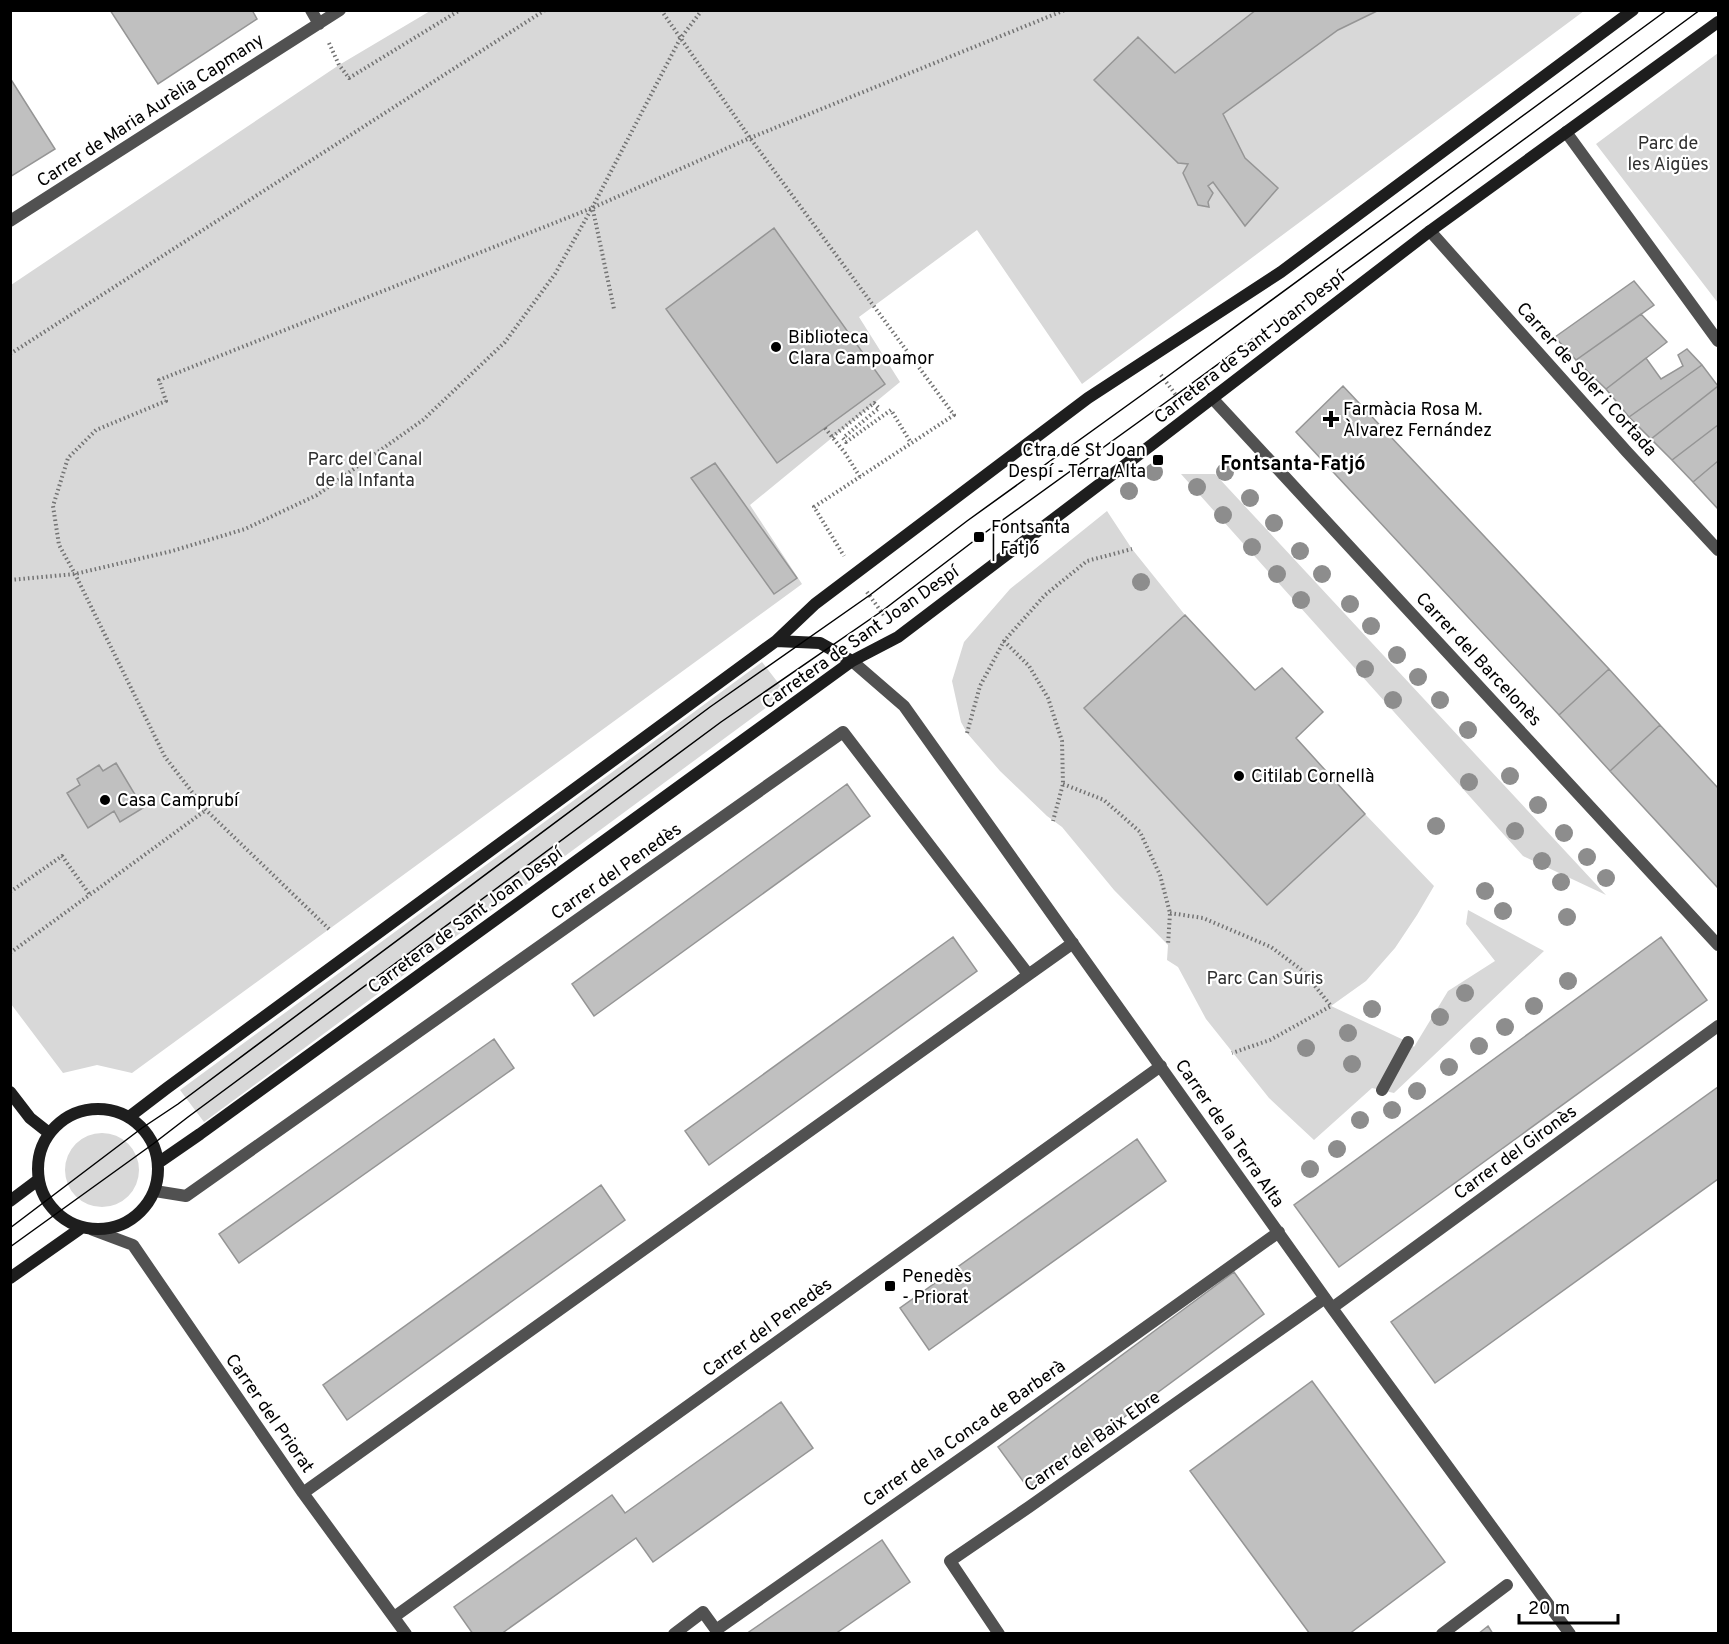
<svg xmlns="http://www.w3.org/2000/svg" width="1729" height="1644" font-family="Overpass,sans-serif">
  <rect width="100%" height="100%" fill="#fff"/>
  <path fill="#d8d8d8" d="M 430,11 L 1256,11 L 1175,73 L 1137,37 L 1094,80 L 1178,163 L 1188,164 L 1183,173 L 1198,205 L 1209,206 L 1208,202 L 1212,193 L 1208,186 L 1213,182 L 1245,225 L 1278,188 L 1245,158 L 1223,114 L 1338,30 L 1377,11 L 1584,11 L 1082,384 L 977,230 L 859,317 L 900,382 L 750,505 L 802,584 L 132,1073 L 97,1065 L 63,1073 L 11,1004 L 11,285 L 339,65 Z
    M 1718,53 L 1718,303 L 1596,144 Z
    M 1181,474 L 1215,474 L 1606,895 L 1523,856 Z
    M 1107,511 L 1132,549 L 1185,615 L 1084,708 L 1267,904 L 1365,814 L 1434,886 L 1417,915 L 1395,948 L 1366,981 L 1331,1006 L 1408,1042 L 1414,1047 L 1448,991 L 1495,961 L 1466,924 L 1468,910 L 1544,951 L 1394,1093 L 1372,1088 L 1314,1140 L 1269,1098 L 1206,1019 L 1178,967 L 1167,960 L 1168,945 L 1114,890 L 1062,827 L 1047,816 L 1000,771 L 967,733 L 961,722 L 952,681 L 964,642 L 1010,589 Z
    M 762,662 L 786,693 L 204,1122 L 180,1090 Z
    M65 1170a37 37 0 1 1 74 0a37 37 0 1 1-74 0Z"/>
  <path fill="#c0c0c0" stroke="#959595" stroke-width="1.5" d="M 110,10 L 252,10 L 257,19 L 158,84 Z
    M 1256,10 L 1377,11 L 1338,30 L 1223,114 L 1245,158 L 1278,188 L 1245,226 L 1213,182 L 1208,186 L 1213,193 L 1208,202 L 1209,207 L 1198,205 L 1183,173 L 1188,164 L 1178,163 L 1094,80 L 1138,37 L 1175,73 Z
    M 10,78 L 55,149 L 10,177 Z
    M 774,228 L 885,384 L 777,463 L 666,309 Z
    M 1634,281 L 1654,305 L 1576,360 L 1555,337 Z
    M 1641,314 L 1667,342 L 1606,389 L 1576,360 Z
    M 1687,349 L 1702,365 L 1629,417 L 1606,389 L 1646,358 L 1661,379 L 1683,366 L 1678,355 Z
    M 1702,365 L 1718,386 L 1651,439 L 1629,417 Z
    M 1343,386 L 1609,669 L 1559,715 L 1296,432 Z
    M 1718,386 L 1718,425 L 1672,460 L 1651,439 Z
    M 1718,425 L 1718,461 L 1693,482 L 1672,460 Z
    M 1718,461 L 1718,509 L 1693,482 Z
    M 715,463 L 797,578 L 774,594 L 691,478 Z
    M 1185,615 L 1255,690 L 1282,668 L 1323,712 L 1296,738 L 1365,814 L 1267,905 L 1084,708 Z
    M 1609,669 L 1660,725 L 1610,771 L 1559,715 Z
    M 1660,725 L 1718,788 L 1718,888 L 1610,771 Z
    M 116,763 L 143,808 L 120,822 L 114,811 L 88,828 L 67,793 L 80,785 L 77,779 L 99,765 L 103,771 Z
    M 847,784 L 870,816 L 594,1016 L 572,984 Z
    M 953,937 L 977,971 L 709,1165 L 685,1131 Z
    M 1661,937 L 1707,1000 L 1339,1267 L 1294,1205 Z
    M 494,1039 L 514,1068 L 239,1263 L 219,1234 Z
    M 1718,1087 L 1718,1179 L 1435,1383 L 1391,1322 Z
    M 1137,1139 L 1166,1181 L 929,1350 L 900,1308 Z
    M 601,1185 L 625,1220 L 347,1420 L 323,1385 Z
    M 1234,1272 L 1264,1314 L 1028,1488 L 998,1447 Z
    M 1312,1381 L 1445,1562 L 1349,1634 L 1310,1634 L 1190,1471 Z
    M 781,1402 L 813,1448 L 653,1562 L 636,1538 L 501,1634 L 473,1634 L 454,1607 L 612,1495 L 625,1513 Z
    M 882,1540 L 910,1582 L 835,1634 L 746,1634 Z
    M 1488,1626 L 1493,1634 L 1478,1634 Z"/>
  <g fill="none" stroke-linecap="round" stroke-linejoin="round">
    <path stroke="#737373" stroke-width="4" stroke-dasharray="1.5 3" stroke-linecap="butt" d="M 661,10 L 750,138 L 954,415 L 814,507 L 844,556
      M 329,43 L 339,65 L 349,78 L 460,10
      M 593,210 L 614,309
      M 10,354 L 545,10
      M 1161,375 L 1178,398
      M 825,428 L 845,453 L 860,477
      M 832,437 L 874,403 L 879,408 L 843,438 L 846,442 L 891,410 L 911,443
      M 10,580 L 75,574 L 172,551 L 245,529 L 317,495 L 423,420 L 505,342 L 555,274 L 592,208 L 680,39 L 702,10
      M 867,592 L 885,617
      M 1004,641 L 1029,666 L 1048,698 L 1062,741 L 1063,784 L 1053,821
      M 967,733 L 980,686 L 1004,641 L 1045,595 L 1087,561 L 1132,549
      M 1063,784 L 1104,800 L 1140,832 L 1160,875 L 1170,913 L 1168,945
      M 10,892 L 62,856 L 90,895
      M 1170,913 L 1203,918 L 1271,947 L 1303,971 L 1331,1006 L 1270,1040 L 1232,1053
      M 329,929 L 206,810 L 165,757 L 75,574 L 59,545 L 53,506 L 68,458 L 96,430 L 166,401 L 159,380 L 592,208 L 750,138 L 1065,10
      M 10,953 L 206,810"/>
    <path stroke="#515151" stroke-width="12" d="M 311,10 L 319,24
      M 1566,132 L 1718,341
      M 10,221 L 340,10
      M 1430,231 L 1627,452 L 1718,550
      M 1212,398 L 1718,945
      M 852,661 L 904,706 L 1332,1308 L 1570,1634
      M 1382,1090 L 1408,1042
      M 155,1191 L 186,1196 L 843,732 L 1028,974
      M 93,1230 L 133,1245 L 303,1493 L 406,1634
      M 1332,1308 L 1718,1026
      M 303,1493 L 1073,943
      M 394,1617 L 1161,1066
      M 674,1634 L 703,1612 L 716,1630 L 986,1441 L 1279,1232
      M 999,1634 L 950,1561 L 1029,1507 L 1325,1298
      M 1442,1634 L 1507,1585"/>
    <path stroke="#1e1e1e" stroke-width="12" d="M 776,641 L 820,643 L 852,661
      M 10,1092 L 30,1118 L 49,1133
      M38 1169a60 60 0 1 1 120 0a60 60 0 1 1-120 0Z
      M 129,1117 L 167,1088 L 776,641 L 815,604 L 1088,398 L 1281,272 L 1633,10
      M 158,1163 L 200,1134 L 852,661 L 898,637 L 1150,446 L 1430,231 L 1718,22
      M 10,1201 L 38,1180
      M 10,1278 L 81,1228"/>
    <path stroke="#000" stroke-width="1.5" d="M 10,1228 L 142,1128 L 178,1104 L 710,707 L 870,595 L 967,521 L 1164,379 L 1667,10
      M 10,1247 L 153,1144 L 188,1117 L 721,722 L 882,611 L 979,537 L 1176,395 L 1700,10"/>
  </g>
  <g fill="#8d8d8d">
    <circle cx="1154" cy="472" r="9"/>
    <circle cx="1225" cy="472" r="9"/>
    <circle cx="1197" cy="487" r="9"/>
    <circle cx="1129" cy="491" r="9"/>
    <circle cx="1250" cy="498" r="9"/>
    <circle cx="1223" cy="515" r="9"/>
    <circle cx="1274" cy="523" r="9"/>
    <circle cx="1252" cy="547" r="9"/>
    <circle cx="1300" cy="551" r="9"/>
    <circle cx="1277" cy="574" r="9"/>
    <circle cx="1322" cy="574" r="9"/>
    <circle cx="1141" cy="582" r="9"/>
    <circle cx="1301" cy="600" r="9"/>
    <circle cx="1350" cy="604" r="9"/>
    <circle cx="1371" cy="626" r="9"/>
    <circle cx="1397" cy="655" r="9"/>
    <circle cx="1365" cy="669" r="9"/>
    <circle cx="1418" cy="677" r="9"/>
    <circle cx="1393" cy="700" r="9"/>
    <circle cx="1440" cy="700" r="9"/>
    <circle cx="1468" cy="730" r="9"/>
    <circle cx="1510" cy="776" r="9"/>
    <circle cx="1469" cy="782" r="9"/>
    <circle cx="1538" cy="805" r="9"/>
    <circle cx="1436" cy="826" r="9"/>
    <circle cx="1515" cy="831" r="9"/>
    <circle cx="1564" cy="833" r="9"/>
    <circle cx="1587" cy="857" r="9"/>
    <circle cx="1542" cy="861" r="9"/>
    <circle cx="1606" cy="878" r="9"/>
    <circle cx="1561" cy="882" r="9"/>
    <circle cx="1485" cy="891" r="9"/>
    <circle cx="1503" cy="911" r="9"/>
    <circle cx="1567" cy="917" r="9"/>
    <circle cx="1568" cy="981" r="9"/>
    <circle cx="1465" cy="993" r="9"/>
    <circle cx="1534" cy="1006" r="9"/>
    <circle cx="1372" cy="1009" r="9"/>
    <circle cx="1440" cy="1017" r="9"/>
    <circle cx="1505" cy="1027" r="9"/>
    <circle cx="1348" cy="1033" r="9"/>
    <circle cx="1479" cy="1046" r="9"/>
    <circle cx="1306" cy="1048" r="9"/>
    <circle cx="1352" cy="1064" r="9"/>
    <circle cx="1449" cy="1067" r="9"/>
    <circle cx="1417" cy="1091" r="9"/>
    <circle cx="1392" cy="1110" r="9"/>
    <circle cx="1360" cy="1120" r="9"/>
    <circle cx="1337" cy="1149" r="9"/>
    <circle cx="1310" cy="1169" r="9"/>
  </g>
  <g fill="#000" stroke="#fff" stroke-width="2">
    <circle cx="776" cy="347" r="6"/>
    <path d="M1328 410h6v6h6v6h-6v6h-6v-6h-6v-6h6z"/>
    <rect x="1152" y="454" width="12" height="12" rx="3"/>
    <rect x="973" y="531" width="12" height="12" rx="3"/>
    <circle cx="1239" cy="776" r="6"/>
    <circle cx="105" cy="800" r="6"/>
    <rect x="884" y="1280" width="12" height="12" rx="3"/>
  </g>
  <g text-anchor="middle" stroke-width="4.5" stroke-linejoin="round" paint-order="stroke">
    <g font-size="18" fill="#000" stroke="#fff">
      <text transform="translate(150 110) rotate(-33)" y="6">Carrer de Maria Aurèlia Capmany</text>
      <text transform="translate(1249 347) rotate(-38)" y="6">Carretera de Sant Joan Despí</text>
      <text transform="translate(1587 379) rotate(48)" y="6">Carrer de Soler i Cortada</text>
      <text transform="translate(860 637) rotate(-35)" y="6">Carretera de Sant Joan Despí</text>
      <text transform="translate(1479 659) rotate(47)" y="6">Carrer del Barcelonès</text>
      <text transform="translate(616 871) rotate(-35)" y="6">Carrer del Penedès</text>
      <text transform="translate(465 920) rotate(-36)" y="6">Carretera de Sant Joan Despí</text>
      <text transform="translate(1230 1133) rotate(55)" y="6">Carrer de la Terra Alta</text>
      <text transform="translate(1515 1152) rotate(-36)" y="6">Carrer del Gironès</text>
      <text transform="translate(767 1327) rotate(-36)" y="6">Carrer del Penedès</text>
      <text transform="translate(270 1413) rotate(55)" y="6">Carrer del Priorat</text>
      <text transform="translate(964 1433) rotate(-35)" y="6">Carrer de la Conca de Barberà</text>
      <text transform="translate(1092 1441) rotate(-35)" y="6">Carrer del Baix Ebre</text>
    </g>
    <g font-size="18" fill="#2f2f2f" stroke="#fff">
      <text x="1668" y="149">Parc de<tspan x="1668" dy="21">les Aigües</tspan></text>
      <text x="365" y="465">Parc del Canal<tspan x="365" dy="21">de la Infanta</tspan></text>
      <text x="1265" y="984">Parc Can Suris</text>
    </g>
    <g font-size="18" fill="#000" stroke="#fff" text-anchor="start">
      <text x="788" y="343">Biblioteca<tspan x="788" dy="21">Clara Campoamor</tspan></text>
      <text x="1343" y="415">Farmàcia Rosa M.<tspan x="1343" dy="21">Àlvarez Fernández</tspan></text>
      <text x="1146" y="456" text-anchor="end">Ctra de St Joan<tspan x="1146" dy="21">Despí - Terra Alta</tspan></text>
      <text x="991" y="533">Fontsanta<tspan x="991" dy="21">| Fatjó</tspan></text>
      <text x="1251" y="782">Citilab Cornellà</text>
      <text x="117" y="806">Casa Camprubí</text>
      <text x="902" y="1282">Penedès<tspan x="902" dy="21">- Priorat</tspan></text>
    </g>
    <g font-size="20" font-weight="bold" fill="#000" stroke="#fff">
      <text x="1293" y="470">Fontsanta-Fatjó</text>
    </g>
  </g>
  <rect width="1729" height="1644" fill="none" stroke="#000000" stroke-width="24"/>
  <path d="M1519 1614v9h99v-9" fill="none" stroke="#000000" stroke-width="3"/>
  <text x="1528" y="1614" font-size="18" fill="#000000" stroke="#ffffff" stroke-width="4.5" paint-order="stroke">20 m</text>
</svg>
